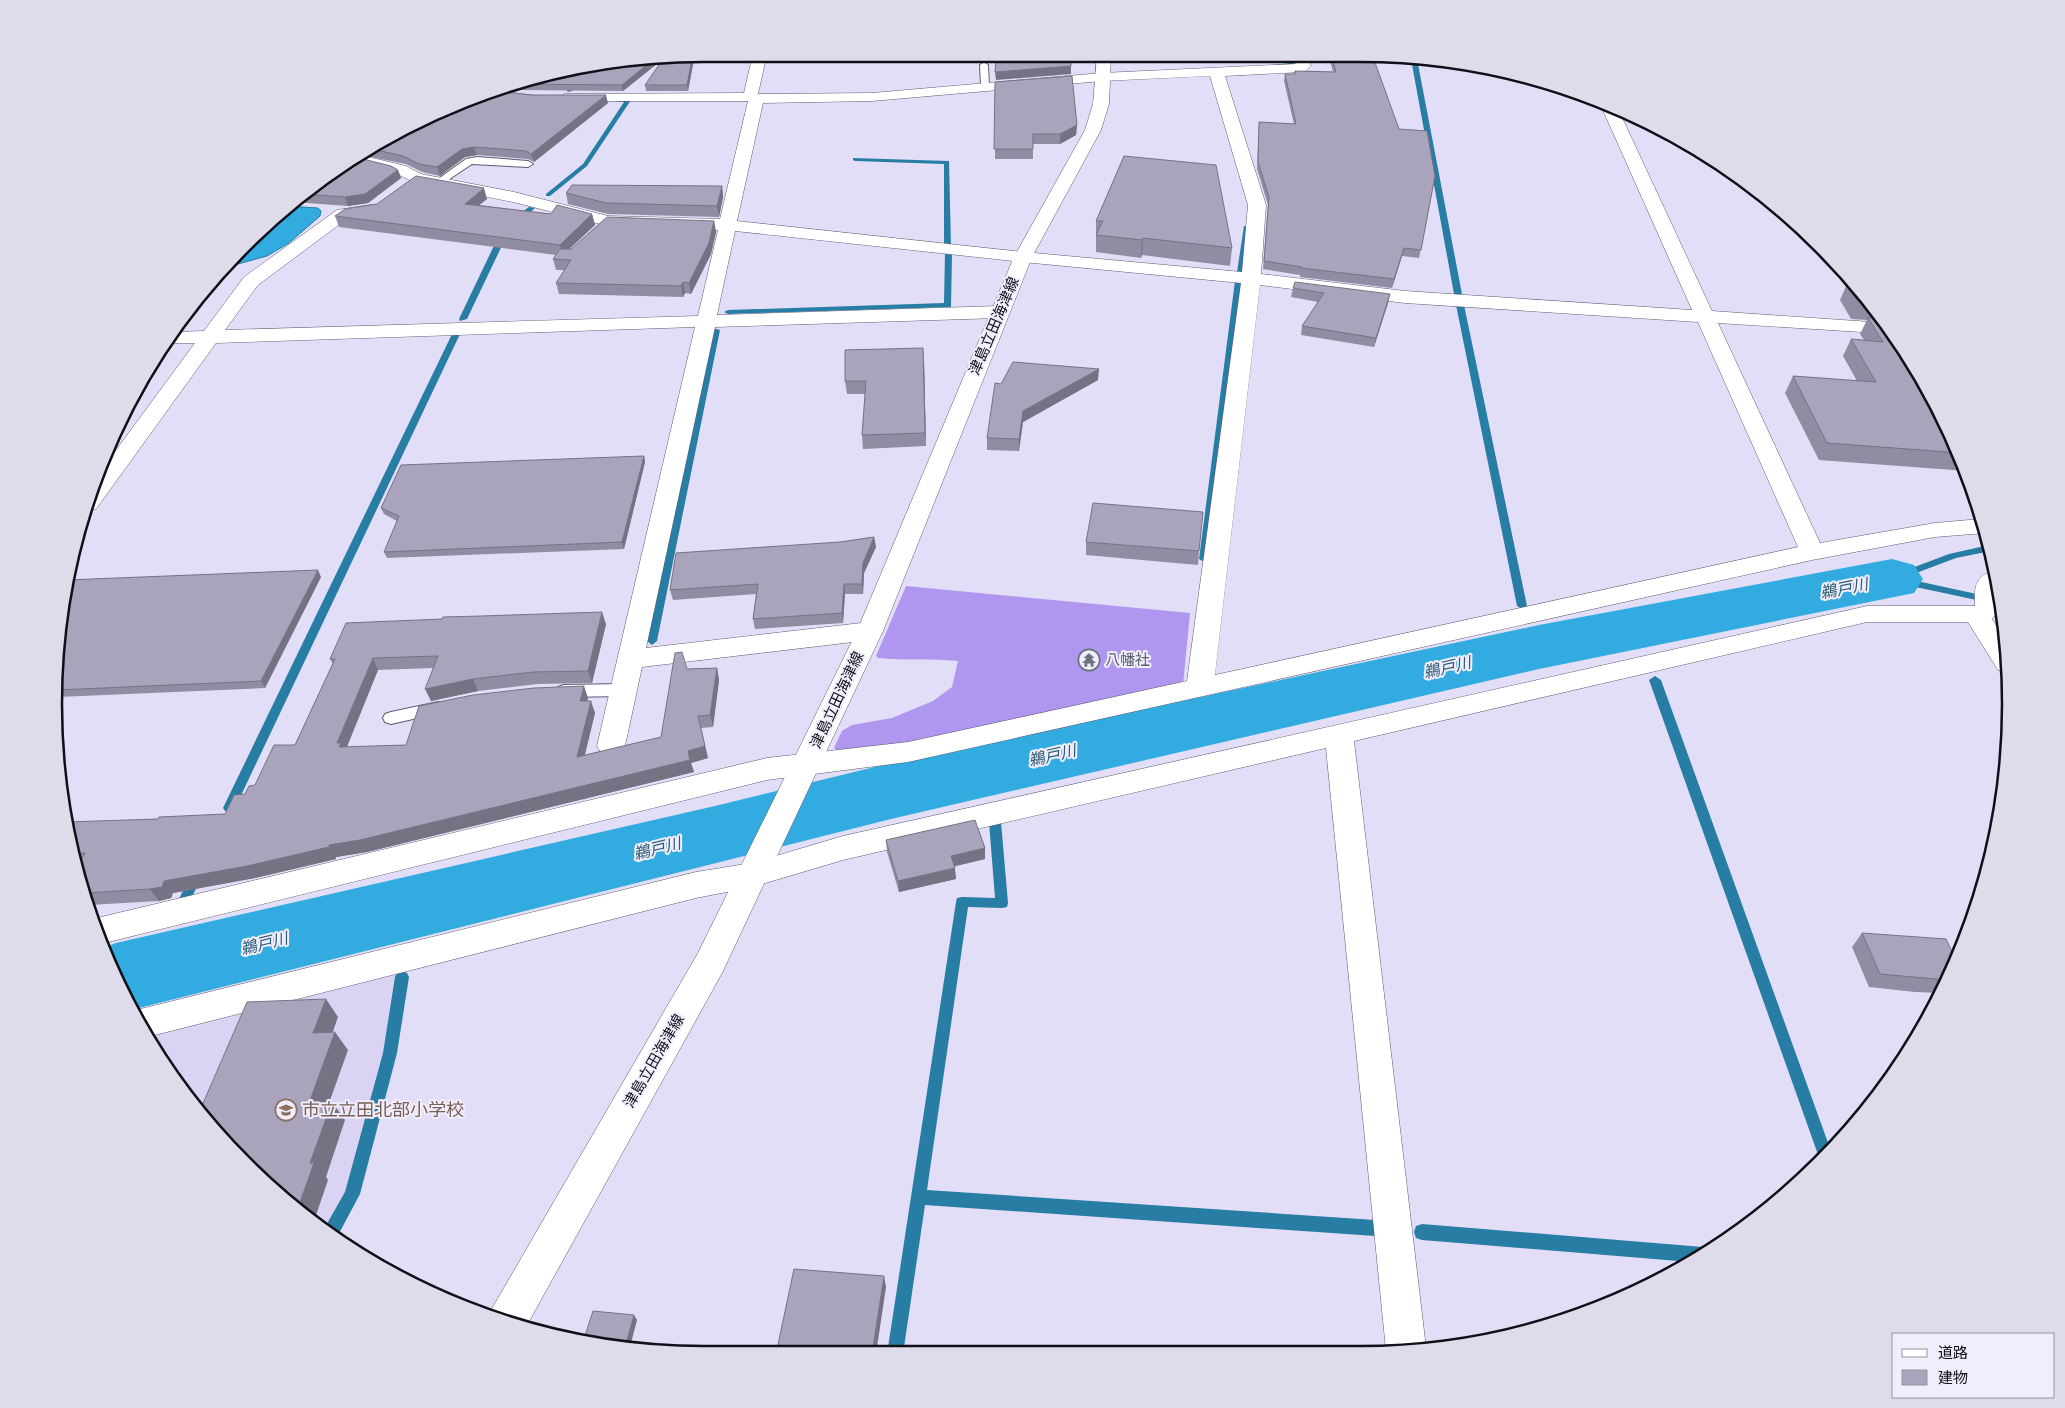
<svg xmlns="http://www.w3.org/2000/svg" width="2065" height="1408" font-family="'Roboto Condensed','Noto Sans JP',sans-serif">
  <rect width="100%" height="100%" fill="#e3def8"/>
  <path fill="#dbd3f4" d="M 396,974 L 386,1055 L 345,1195 L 326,1231 L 244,1164 L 146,1036 Z"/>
  <path fill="#af97ef" d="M 906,586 L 1190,613 L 1183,685 L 905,747 L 841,753 L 834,748 L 842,731 L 852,725 L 892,718 L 933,701 L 952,687 L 958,661 C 931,658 905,661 878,658 L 876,656 Z"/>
  <path fill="#32ace0" stroke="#287da4" d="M 287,206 L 318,208 L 321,211 L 320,216 L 289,243 L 267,256 L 227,267 L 275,215 Z"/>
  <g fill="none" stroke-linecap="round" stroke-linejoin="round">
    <path fill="#287da4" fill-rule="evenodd" d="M 1286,54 L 1292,54 L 1294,65 L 1274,67 L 1274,65 L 1289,63 Z
      M 1411,59 L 1417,59 L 1462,294 L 1458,296 L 1454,294 Z
      M 583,68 L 572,91 L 567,92 L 576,69 Z
      M 612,99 L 628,98 L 631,100 L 587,166 L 550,196 L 546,196 L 546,194 L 583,164 L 624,102 L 612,101 Z
      M 853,158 L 949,161 L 951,246 L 944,244 L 944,164 L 855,161 L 853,160 Z
      M 529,207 L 535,208 L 518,223 L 512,223 L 512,219 Z
      M 1244,226 L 1251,228 L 1245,272 L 1241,274 L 1237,272 Z
      M 500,233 L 507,235 L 467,319 L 460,321 L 459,319 Z
      M 945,252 L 952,254 L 951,307 L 728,314 L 724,312 L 728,310 L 944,303 Z
      M 1235,281 L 1242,283 L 1209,559 L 1204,562 L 1199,559 Z
      M 1457,303 L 1464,305 L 1527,606 L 1522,609 L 1517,606 L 1456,305 Z
      M 713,328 L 720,330 L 657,641 L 652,645 L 647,641 Z
      M 453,332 L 460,334 L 235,808 L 233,811 L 225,811 L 223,808 Z
      M 1989,545 L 1991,551 L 1956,558 L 1903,578 L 1986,596 L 2000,595 L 2001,601 L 1986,602 L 1892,582 L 1887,579 L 1888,577 L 1949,554 Z
      M 1533,634 L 1537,635 L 1544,647 L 1543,650 L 1535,650 L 1528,638 L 1529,635 Z
      M 1655,676 L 1661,680 L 1831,1151 L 1821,1163 L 1649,680 Z
      M 1196,696 L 1202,700 L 1209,721 L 1207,724 L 1199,724 L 1197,721 L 1190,700 Z
      M 995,817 L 999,819 L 1001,822 L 1008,903 L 1007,907 L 1002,908 L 968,907 L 927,1190 L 1375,1220 L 1381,1223 L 1383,1228 L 1381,1233 L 1375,1236 L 925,1205 L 903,1354 L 887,1354 L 956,902 L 957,898 L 962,897 L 995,898 L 989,822 L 991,819 Z
      M 196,871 L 200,872 L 202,876 L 191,899 L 190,903 L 185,904 L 180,903 L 179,899 L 190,876 L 192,872 Z
      M 167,932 L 172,934 L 174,938 L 156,974 L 151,976 L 146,974 L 144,970 L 162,934 Z
      M 402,971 L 407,973 L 409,977 L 397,1053 L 360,1194 L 336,1239 L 324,1229 L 345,1192 L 383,1053 L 395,977 L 397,973 Z
      M 1422,1224 L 1703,1247 L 1710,1251 L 1690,1262 L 1422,1240 L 1416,1238 L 1414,1232 L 1416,1226 Z"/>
    <path fill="#32ace0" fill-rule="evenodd" d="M 1892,559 L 1914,565 L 1923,579 L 1914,593 L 1539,669 L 891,819 L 131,1010 L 102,948 L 116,943 L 715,806 L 891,763 L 1539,625 Z"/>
    <g stroke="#5f5a6f" stroke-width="2">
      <path id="service" d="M 984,62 L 988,65 L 989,86 L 985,89 L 981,86 L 980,65 Z
        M 477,157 L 528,161 L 533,164 L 528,167 L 472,164 L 442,184 L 439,185 L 434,182 L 466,159 Z
        M 624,684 L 630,686 L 632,690 L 630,694 L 624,696 L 564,697 L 558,695 L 556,691 L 558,687 L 564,685 Z
        M 438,702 L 444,704 L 446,708 L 444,712 L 391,724 L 385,722 L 383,718 L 385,714 L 391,712 Z"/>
    </g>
    <g stroke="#5f5a6f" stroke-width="1">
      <path id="minor" d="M 1292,54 L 1306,54 L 1311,66 L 1306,71 L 1301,72 L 1225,76 L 1266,205 L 1261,274 L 1405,291 L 1692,310 L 1602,108 L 1604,106 L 1619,111 L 1712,311 L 1885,323 L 1894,334 L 1718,323 L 1820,543 L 1935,523 L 1981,519 L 1985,533 L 1935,537 L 1812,560 L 908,762 L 767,780 L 100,944 L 93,919 L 97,918 L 767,758 L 908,742 L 1187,681 L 1241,283 L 1023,262 L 735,231 L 717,315 L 999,306 L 1006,308 L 1009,312 L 1006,316 L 999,318 L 715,327 L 646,648 L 870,622 L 879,625 L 883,631 L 879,637 L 870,640 L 642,667 L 625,746 L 621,753 L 611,756 L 601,753 L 597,746 L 695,327 L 216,343 L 96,509 L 86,511 L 97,476 L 195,343 L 168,343 L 174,332 L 204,331 L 244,277 L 337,210 L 370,205 L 376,206 L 379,210 L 376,214 L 348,218 L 258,285 L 225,330 L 698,316 L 718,230 L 608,226 L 513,202 L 416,183 L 395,173 L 350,162 L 349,160 L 360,155 L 406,166 L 421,174 L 514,192 L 608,216 L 720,219 L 748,101 L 569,101 L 564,100 L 562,97 L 564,94 L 744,93 L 752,58 L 766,58 L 758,94 L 872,93 L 1102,73 L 1296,64 ZM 1210,76 L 1248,205 L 1242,272 L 1023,252 L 737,221 L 763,103 L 872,101 L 1102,81 ZM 1260,285 L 1405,303 L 1698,322 L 1798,547 L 1215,675 Z
        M 1997,570 L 2001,608 L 1992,619 L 2005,639 L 2007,673 L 1998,670 L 1968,622 L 1867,622 L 1354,741 L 1426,1348 L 1386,1352 L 1386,1350 L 1326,748 L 843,860 L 752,887 L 696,898 L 147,1037 L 132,1011 L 696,872 L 752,863 L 843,836 L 1867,606 L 1975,606 C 1974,586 1975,575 1997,570 Z"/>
    </g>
    <g stroke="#5f5a6f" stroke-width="1">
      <path id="secondary" d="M 1097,56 L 1111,56 L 1109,104 L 1101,130 L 1032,257 L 883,631 L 722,973 L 527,1325 L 490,1312 L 698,953 L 857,631 L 1014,257 L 1085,130 L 1093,104 Z"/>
    </g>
    <use href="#service" fill="#fff" fill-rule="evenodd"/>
    <use href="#minor" fill="#fff" fill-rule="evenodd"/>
    <use href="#secondary" fill="#fff" fill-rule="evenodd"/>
  </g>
  <path fill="#918ca2" d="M 1329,54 L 1361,54 L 1399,129 L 1435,176 L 1419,258 L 1402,256 L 1392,288 L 1300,277 L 1300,275 L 1263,269 L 1268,205 L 1257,169 L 1259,122 L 1294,124 L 1284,81 L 1285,74 L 1294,74 L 1295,71 L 1333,72 L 1329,57 Z
    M 619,59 L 694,59 L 688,91 L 646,91 L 645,85 L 663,59 L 623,91 L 518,90 L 517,84 L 582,73 Z
    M 995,82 L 1077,125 L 1076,135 L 1060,144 L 1033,144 L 1033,159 L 995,159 Z
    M 491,90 L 608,103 L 534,162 L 528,159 L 477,155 L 465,157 L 440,176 L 422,172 L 406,164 L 360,155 Z
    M 1124,156 L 1232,248 L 1230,266 L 1142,255 L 1141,258 L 1096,252 L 1096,221 Z
    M 342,164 L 398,170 L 401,178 L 368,203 L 348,206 L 293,202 Z
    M 722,186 L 723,197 L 719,217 L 608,214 L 568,204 L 566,193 Z
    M 487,199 L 479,205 L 551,214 L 592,214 L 595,225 L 569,249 L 714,221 L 716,232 L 711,254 L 691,294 L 685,293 L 683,297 L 559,294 L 556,283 L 564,270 L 556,270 L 553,259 L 556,255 L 339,227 L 335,216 Z
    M 1853,283 L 1902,342 L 1962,455 L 1967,471 L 1819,460 L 1785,393 L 1793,376 L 1857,381 L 1843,356 L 1851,339 L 1864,340 L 1860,334 L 1867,320 L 1851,319 L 1840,300 L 1847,284 L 1852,285 Z
    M 1293,288 L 1388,303 L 1374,347 L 1301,335 L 1302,326 L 1318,302 L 1291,297 Z
    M 924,360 L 926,446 L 863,449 L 862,435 L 865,394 L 847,394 L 845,381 Z
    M 1098,380 L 1023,422 L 1019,451 L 987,450 L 987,438 L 1001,384 Z
    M 644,456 L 645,462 L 624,549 L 387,558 L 384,552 L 397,521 L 384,514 L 381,508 Z
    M 874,537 L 876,547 L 864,573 L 863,594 L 845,594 L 843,623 L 755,629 L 753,619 L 756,594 L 673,600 L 670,590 L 840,542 Z
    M 1086,542 L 1199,551 L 1198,565 L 1086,555 Z
    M 321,577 L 265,688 L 58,697 L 55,661 Z
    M 606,624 L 592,683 L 538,684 L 478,691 L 431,701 L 433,668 L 378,670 L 347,747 L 406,745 L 588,698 L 587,701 L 595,713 L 585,755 L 661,737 L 687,669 L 717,668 L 719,680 L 713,727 L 701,728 L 708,758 L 691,763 L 694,772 L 367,852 L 336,857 L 336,859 L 255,878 L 173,893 L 171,898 L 159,901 L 89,905 L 77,867 L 78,866 L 77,866 L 66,831 L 158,819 L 225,814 L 255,785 L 295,745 L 333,664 L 330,659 Z
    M 886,840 L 985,859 L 954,866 L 956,879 L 899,892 L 887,852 Z
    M 1862,933 L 1957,962 L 1940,993 L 1915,992 L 1869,987 L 1852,947 Z"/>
  <path fill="#767284" d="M 654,59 L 663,59 L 623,91 L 622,85 Z
    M 692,59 L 694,59 L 688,91 L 687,85 Z
    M 1071,66 L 1071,74 L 996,80 L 995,72 Z
    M 606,95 L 608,103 L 534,162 L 531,154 Z
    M 1077,125 L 1076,135 L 1060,144 L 1060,134 Z
    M 474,147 L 477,155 L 465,157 L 440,176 L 437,167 L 462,149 Z
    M 398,170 L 401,178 L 368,203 L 348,206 L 345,197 Z
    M 722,186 L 723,197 L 719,217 L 717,206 Z
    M 484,188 L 487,199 L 468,214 L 465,204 Z
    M 592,214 L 595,225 L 562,256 L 560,245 Z
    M 714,221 L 716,232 L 711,254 L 691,294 L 689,283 Z
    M 1143,238 L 1142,255 L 1141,258 L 1142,240 Z
    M 1404,248 L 1402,256 L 1392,288 L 1394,279 Z
    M 683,282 L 685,293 L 683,297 L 681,286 Z
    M 1390,294 L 1388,303 L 1374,347 L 1376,338 Z
    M 923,348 L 924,360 L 926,446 L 925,433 Z
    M 1099,369 L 1098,380 L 1023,422 L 1019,451 L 1019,439 L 1023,411 Z
    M 644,456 L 645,462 L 624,549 L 622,542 Z
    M 874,537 L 876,547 L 864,573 L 863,594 L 862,584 L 863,563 Z
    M 318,570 L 321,577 L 265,688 L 261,681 Z
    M 844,584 L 845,594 L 843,623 L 842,613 Z
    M 602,612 L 606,624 L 592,683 L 588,671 Z
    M 373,658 L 378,670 L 345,751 L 345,759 L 337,743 Z
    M 717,668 L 719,680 L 713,727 L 710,715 Z
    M 473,679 L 478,691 L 431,701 L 425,689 Z
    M 584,686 L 588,698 L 584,713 L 580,701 Z
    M 591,701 L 595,713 L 581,769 L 577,757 Z
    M 698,716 L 708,758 L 691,763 L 694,772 L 367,852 L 336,857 L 336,859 L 255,878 L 173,893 L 171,898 L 159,901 L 150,889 L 164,881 L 329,845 L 688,751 Z
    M 985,848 L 985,859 L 952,867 L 951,856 Z
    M 955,868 L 956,879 L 899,892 L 898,881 Z
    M 326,999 L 338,1017 L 326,1051 L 313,1033 Z
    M 335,1032 L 348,1050 L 323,1120 L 309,1103 Z
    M 332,1102 L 345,1120 L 326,1177 L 328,1180 L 314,1221 L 298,1208 L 310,1163 Z
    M 884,1276 L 886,1287 L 876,1354 L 872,1354 Z
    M 634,1315 L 637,1320 L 630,1347 L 625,1347 Z"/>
  <path fill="#a9a3bc" stroke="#767284" d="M 1331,54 L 1362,54 L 1363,57 L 1373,57 L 1399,129 L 1427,131 L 1435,176 L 1421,250 L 1404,248 L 1394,279 L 1301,268 L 1302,267 L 1264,261 L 1269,197 L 1258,162 L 1259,122 L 1296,124 L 1285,74 L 1295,74 L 1295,71 L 1336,72 Z
    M 996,56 L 1071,56 L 1071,66 L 995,72 Z
    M 619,59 L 654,59 L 622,85 L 517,84 L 556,74 L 582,73 L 585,67 Z
    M 663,59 L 692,59 L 687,85 L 645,85 Z
    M 1072,76 L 1077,125 L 1060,134 L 1033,134 L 1033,149 L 994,149 L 995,82 Z
    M 491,90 L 531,95 L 606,95 L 531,154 L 526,151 L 474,147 L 462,149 L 437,167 L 419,164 L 403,156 L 372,149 Z
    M 1124,156 L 1216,165 L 1232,248 L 1143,238 L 1142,240 L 1096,235 L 1103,221 L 1096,221 Z
    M 355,157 L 391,166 L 398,170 L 365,194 L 345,197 L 303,194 L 342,164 Z
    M 416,176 L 484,188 L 465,204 L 551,214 L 557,205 L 592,214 L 560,245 L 335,216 L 345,209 L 377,204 Z
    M 572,185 L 722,186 L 717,206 L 606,203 L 566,193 Z
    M 607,217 L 714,221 L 709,243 L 689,283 L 683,282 L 681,286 L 556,283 L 571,260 L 553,259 L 560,249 L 571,249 Z
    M 1295,282 L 1390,294 L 1376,338 L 1302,326 L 1324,293 L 1293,288 Z
    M 1847,284 L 1854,285 L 1869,303 L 1859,303 Z
    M 1868,318 L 1882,318 L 1902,342 L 1961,453 L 1827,443 L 1793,376 L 1876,382 L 1851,339 L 1883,342 Z
    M 923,348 L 925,433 L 862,435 L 866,381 L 845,381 L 845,350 Z
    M 1013,362 L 1099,369 L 1023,411 L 1019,439 L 987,438 L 995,383 L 1001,384 Z
    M 644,456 L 622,542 L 384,552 L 399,516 L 381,508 L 401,465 Z
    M 1093,503 L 1203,512 L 1199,551 L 1086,542 Z
    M 874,537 L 863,563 L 862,584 L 844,584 L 842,613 L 753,619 L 758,584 L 670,590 L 676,553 L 840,542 Z
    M 318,570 L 261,681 L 57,690 L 55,661 L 66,580 Z
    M 602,612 L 588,671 L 533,672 L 473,679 L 425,689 L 438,656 L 373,658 L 337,743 L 341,743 L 339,747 L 406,745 L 419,706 L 473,695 L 534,688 L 584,686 L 580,701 L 591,701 L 577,757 L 661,737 L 675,653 L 682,652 L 687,669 L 717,668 L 710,715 L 698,716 L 705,746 L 688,751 L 690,760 L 360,840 L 329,845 L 329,847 L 247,866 L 164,881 L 162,887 L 150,889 L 85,893 L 77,867 L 85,853 L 73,854 L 66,831 L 66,822 L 158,819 L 159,817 L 225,814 L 234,795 L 245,794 L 249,786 L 255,785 L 274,745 L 295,745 L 335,659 L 330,659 L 346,623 L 442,619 L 443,617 L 481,616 Z
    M 975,820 L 985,848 L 951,856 L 955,868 L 898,881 L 886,840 Z
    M 1862,933 L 1946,939 L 1957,962 L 1947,980 L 1880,974 Z
    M 326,999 L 313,1033 L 335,1032 L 309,1103 L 332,1102 L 310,1163 L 314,1163 L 298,1208 L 244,1164 L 201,1108 L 247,1002 Z
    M 794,1269 L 884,1276 L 872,1354 L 776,1354 Z
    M 593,1311 L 634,1315 L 625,1347 L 583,1342 Z"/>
  <defs>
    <g id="temple-ring" transform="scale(1.125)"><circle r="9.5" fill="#f0edfc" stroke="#6b7280" stroke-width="1.5"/><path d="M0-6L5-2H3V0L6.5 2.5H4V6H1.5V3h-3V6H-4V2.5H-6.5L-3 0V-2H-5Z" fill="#6b7280"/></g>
    <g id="school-ring" transform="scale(1.125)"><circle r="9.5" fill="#f0edfc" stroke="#8d6e63" stroke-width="1.5"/><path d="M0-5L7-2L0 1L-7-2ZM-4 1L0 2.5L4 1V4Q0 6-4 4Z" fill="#8d6e63"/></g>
  </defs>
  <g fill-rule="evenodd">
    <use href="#temple-ring" x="1089" y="660"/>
    <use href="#school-ring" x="286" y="1110"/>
  </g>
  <g text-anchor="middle" stroke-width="4" stroke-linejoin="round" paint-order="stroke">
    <g font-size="15" fill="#110f17" stroke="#f0edfc">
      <text transform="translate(994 326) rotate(-67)" y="5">津島立田海津線</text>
      <text transform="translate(837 700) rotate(-65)" y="5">津島立田海津線</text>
      <text transform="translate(654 1061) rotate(-60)" y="5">津島立田海津線</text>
    </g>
    <g font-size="15" fill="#5b616d" stroke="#f0edfc" text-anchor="start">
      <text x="1105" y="665">八幡社</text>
    </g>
    <g font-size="16" font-style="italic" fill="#2c5b72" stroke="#f0edfc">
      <text transform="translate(1844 588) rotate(-11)" y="6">鵜戸川</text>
      <text transform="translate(1447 667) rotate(-13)" y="6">鵜戸川</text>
      <text transform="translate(1052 755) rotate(-13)" y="6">鵜戸川</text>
      <text transform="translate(657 848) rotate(-14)" y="6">鵜戸川</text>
      <text transform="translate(264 943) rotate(-14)" y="6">鵜戸川</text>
    </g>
    <g font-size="18" fill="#785e54" stroke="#f0edfc" text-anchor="start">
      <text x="302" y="1116">市立立田北部小学校</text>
    </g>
  </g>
  <path d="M0 0H2065V1408H0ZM704 62H1360A642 642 0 0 1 2002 704V704A642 642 0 0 1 1360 1346H704A642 642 0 0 1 62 704V704A642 642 0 0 1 704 62Z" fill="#dedbea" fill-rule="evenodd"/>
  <path fill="none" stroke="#110f17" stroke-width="2.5" d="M704 62H1360A642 642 0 0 1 2002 704V704A642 642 0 0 1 1360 1346H704A642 642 0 0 1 62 704V704A642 642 0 0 1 704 62Z"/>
  <rect x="1892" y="1333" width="162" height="65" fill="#f0edfc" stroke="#9794a0"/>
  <rect x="1902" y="1349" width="25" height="8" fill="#ffffff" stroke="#9794a0"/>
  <text x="1938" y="1358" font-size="15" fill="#110f17">道路</text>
  <rect x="1902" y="1370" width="25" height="15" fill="#a9a3bc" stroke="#9794a0"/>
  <text x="1938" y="1383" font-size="15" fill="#110f17">建物</text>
</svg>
